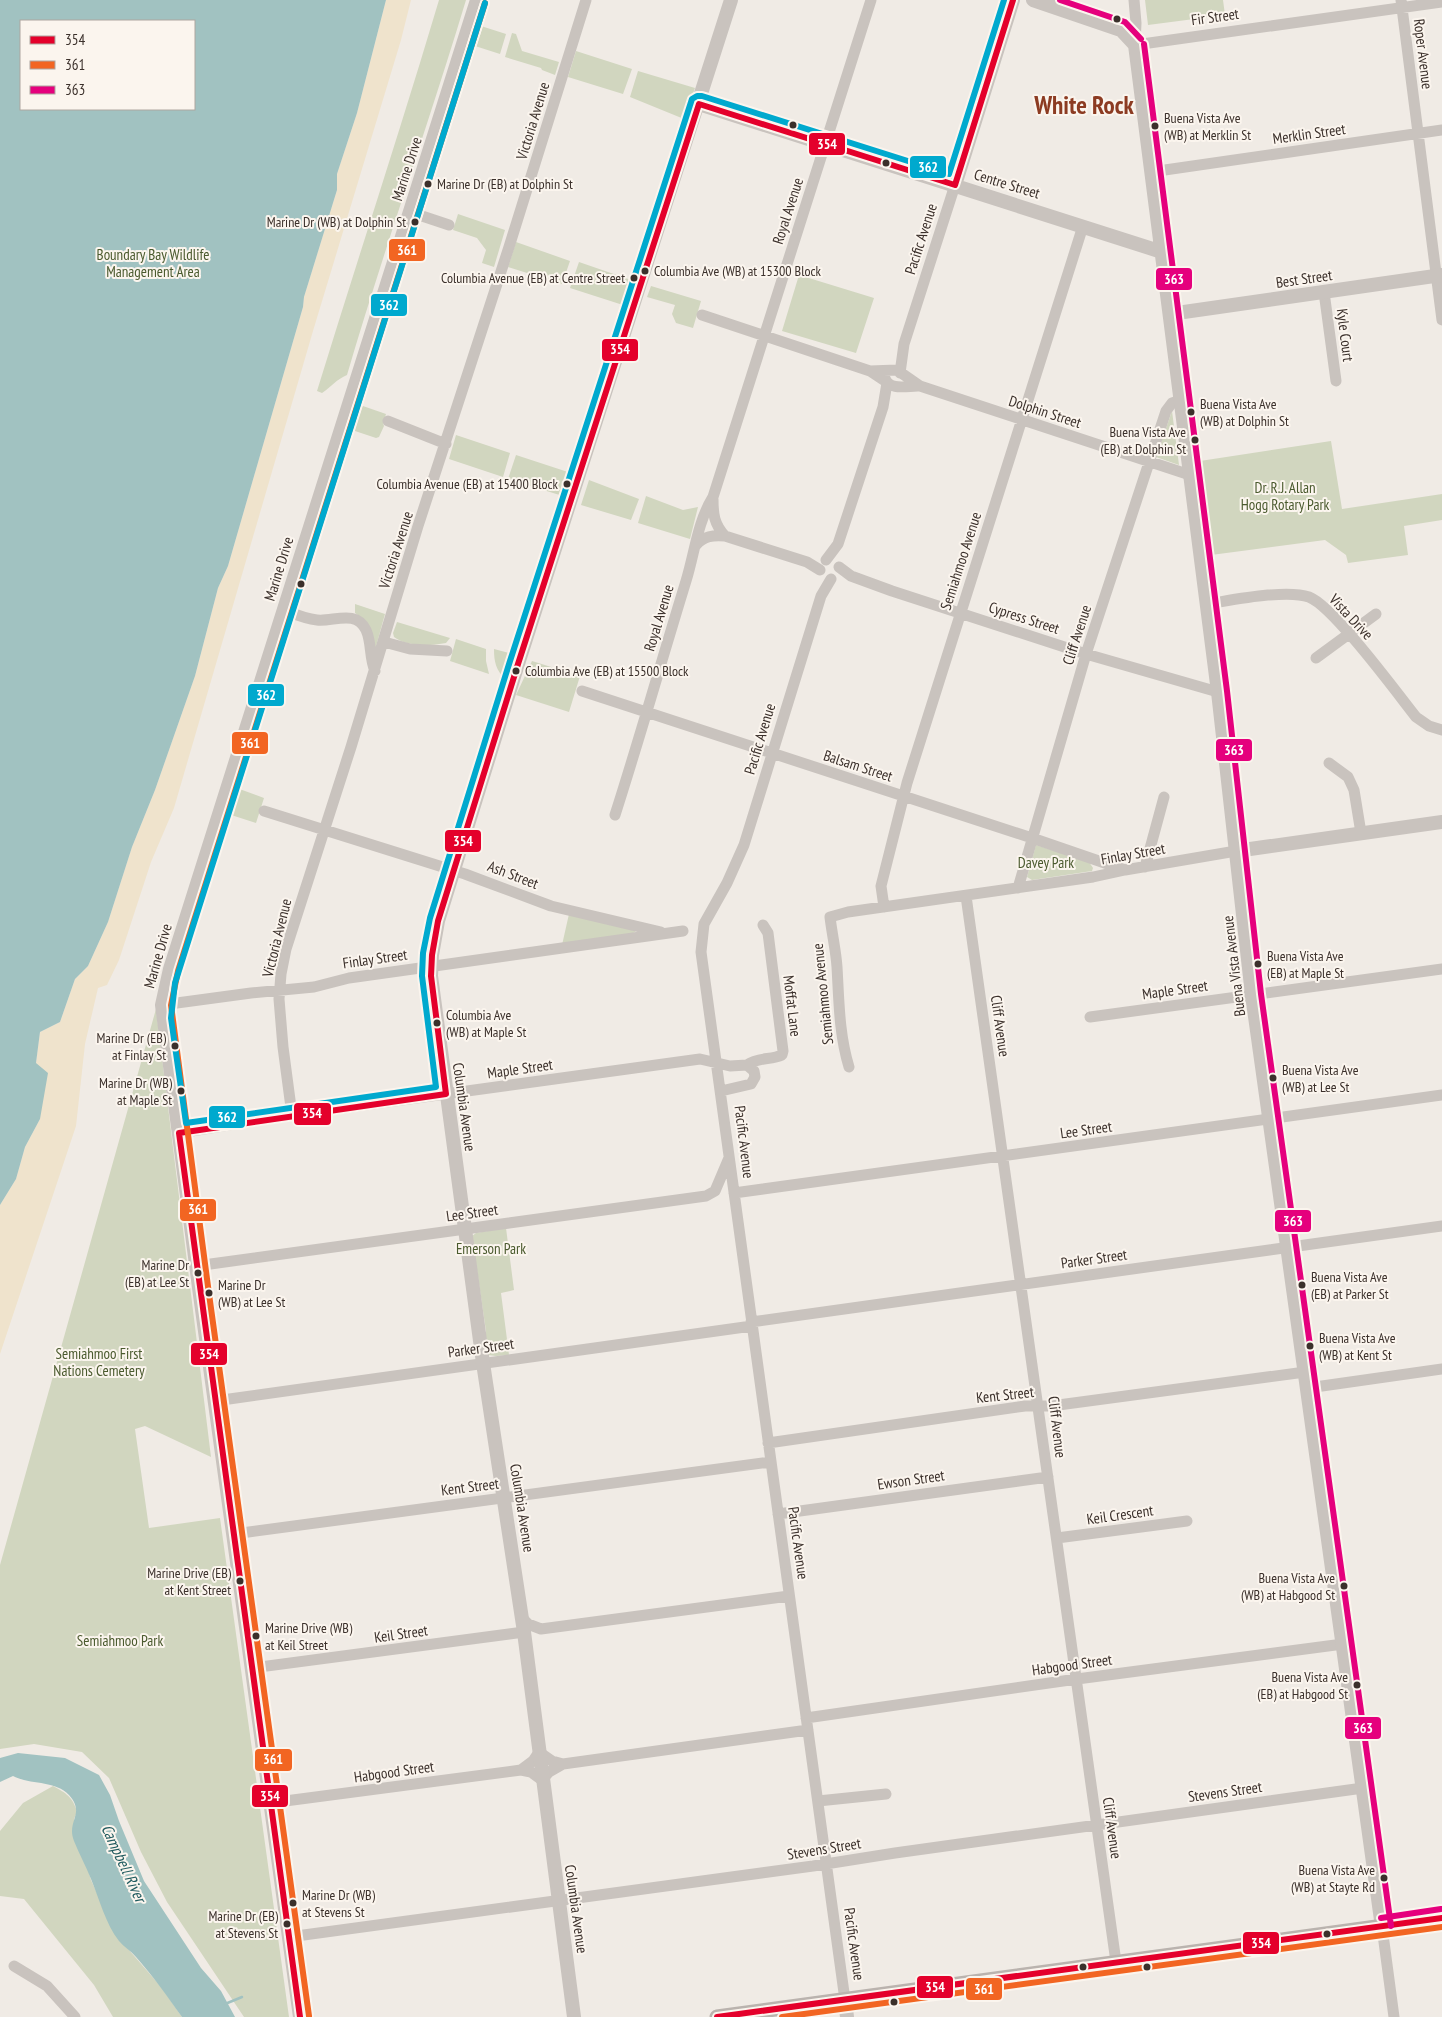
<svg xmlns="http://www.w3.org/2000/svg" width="1442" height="2017" font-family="'PT Sans Narrow',sans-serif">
  <rect width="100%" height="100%" fill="#f0ebe5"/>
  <path fill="#d1d6bf" d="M 439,0 L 466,0 C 428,126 384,249 347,375 C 337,379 331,387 322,393 L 317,391 C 357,261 400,131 439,0 Z
    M 1145,0 L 1223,0 L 1225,15 L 1148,25 Z
    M 481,26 L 506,34 L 500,54 L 475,46 Z
    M 512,33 L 516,34 L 522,51 L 559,62 L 555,75 L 542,70 L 541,68 L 505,57 Z
    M 576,51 L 632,69 L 623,94 L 568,77 Z
    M 638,71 L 695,88 L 684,119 L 630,97 Z
    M 458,214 L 505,230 L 494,267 L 482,263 L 486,250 L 477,238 L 453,230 Z
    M 516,242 L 570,261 L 562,284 L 508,267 Z
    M 579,262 L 634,281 L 626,306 L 570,288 Z
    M 799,275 L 874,298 L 856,353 L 782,331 Z
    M 651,286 L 701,301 L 693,328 L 676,323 L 672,314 L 675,305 L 647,297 Z
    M 360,405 L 386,414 L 383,423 L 384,426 L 379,437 L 376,438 L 352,430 Z
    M 1172,411 L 1179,465 L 1156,457 Z
    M 456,435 L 510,453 L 503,477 L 449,459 Z
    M 1331,441 L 1342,509 L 1442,494 L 1442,520 L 1404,526 L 1408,555 L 1348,563 L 1346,555 L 1325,540 L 1211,555 L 1200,461 Z
    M 516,455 L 574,474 L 566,497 L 508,479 Z
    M 589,480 L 639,499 L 631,520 L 581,505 Z
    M 646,496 L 683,510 L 698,507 L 690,539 L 638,523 Z
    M 355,604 L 385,614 L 375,650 L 366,621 L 355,613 Z
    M 397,622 L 450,638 L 446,643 C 430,646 407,647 394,637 L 393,633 Z
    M 456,639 L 486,649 L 486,661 L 489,674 L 450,661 Z
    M 494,649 L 513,654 L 505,679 C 496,670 494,662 494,649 Z
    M 532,661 L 580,676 L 569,712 L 516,695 Z
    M 234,787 L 264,798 L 256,823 L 225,813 Z
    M 1036,845 L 1089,862 L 1093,868 L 1092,871 L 1032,880 L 1027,877 Z
    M 569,914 L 636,931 L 629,936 L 562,945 Z
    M 156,1009 L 211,1457 L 145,1426 L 135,1429 L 149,1528 L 220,1518 L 289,2017 L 244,2017 L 167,1902 L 141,1852 L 109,1778 L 82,1752 L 34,1744 L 0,1749 L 0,1565 Z
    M 506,1228 L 514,1290 L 501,1293 L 509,1355 L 496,1356 L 488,1355 L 484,1340 L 486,1331 L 472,1236 L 476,1233 Z
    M 53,1786 C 66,1793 73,1797 77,1812 L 74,1819 L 91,1880 L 116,1935 L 162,1988 L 182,2017 L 113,2017 L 94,1985 L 24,1899 L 0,1896 L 0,1831 L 23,1803 Z"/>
  <path fill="#efe3cc" d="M 386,0 L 411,0 L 401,40 L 313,331 L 174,808 L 151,862 L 119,960 L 107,985 L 98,988 L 85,1044 L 76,1126 L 0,1354 L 0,1205 L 16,1179 L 25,1147 L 40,1119 L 36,1063 L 40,1032 L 60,1022 L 75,979 L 88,966 L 108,922 L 132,847 L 155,790 L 195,676 L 218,588 L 228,566 L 303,307 L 304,297 L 337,190 L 337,174 L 357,113 Z"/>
  <path fill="#a1c2c1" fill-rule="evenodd" d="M 0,0 L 386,0 L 357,113 L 337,174 L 337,190 L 304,297 L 303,307 L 228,566 L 218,588 L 195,676 L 155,790 L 132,847 L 108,922 L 88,966 L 75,979 L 60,1022 L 40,1032 L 36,1063 L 48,1073 L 40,1119 L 25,1147 L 16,1179 L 0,1205 ZM 194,21 L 194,109 L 21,109 L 21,21 Z
    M 18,1753 L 65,1758 L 99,1775 L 110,1795 L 119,1821 L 144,1881 L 201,1968 L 221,1991 L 235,2017 L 182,2017 C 167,1996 153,1976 136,1957 C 131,1951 124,1947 119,1941 C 106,1925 99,1898 91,1879 C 86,1866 79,1854 74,1841 C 66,1821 86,1814 69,1795 C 55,1780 30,1785 13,1776 L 0,1782 L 0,1758 Z"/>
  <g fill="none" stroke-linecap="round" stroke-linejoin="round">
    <path stroke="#a1c2c1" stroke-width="2.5" d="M 225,2004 L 242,1997"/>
    <path stroke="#c9c3be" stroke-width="11" d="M 1134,0 L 1136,23 L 1135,45 L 1442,2
      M 1401,0 L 1442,320
      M 1151,172 L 1442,130
      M 410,212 L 449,225
      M 1324,292 L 1336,381
      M 702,315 L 870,371 L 885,381
      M 870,371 L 897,370 L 920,386 L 1190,475
      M 900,373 L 904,344 L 955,185
      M 885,378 C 889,391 907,386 918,386
      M 388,421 L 446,444
      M 713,499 C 713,514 714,524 725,536 L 807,562 L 820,570
      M 696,545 C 704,536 713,535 725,536
      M 826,560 L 838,544 L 883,407 L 887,383
      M 839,567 L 851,576 L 892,591 L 1086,654 L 1218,692
      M 831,579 L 821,596 L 744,845 L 727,883 L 704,924 L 701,952 L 845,2000
      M 1207,604 C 1233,600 1286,589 1309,597 C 1333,606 1397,693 1416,717 L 1429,726 L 1442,730
      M 284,610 C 294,614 306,619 317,620 C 333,622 356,609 366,630 C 372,643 369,658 375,671
      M 384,642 L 410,649 L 447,651
      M 1316,658 L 1376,614
      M 582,691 L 1032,838 L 1125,870
      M 1329,763 L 1348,777 L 1354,790 L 1361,833
      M 264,811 L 465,874 L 551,906 L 661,932
      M 615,815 C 640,737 662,659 686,581 C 695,552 697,523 713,497 L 871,0
      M 1145,867 L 1164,797
      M 1018,888 L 1086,654 L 1166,411 L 1172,403 L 1181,400
      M 966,896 L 1116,1962
      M 884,907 L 881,886 L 907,783 L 1083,226
      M 162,1005 L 251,993 L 314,987 L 349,978 L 683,931
      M 1090,1017 L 1442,969
      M 747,1065 C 758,1057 771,1060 782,1055 L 783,1051 L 768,933 L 763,925
      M 849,1067 C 839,1034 839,1001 837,967 C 836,951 832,934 830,917 L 848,912 L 1093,877 L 1125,870 L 1236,851
      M 292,1115 L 283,1047 L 279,999 L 281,974 L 286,949 L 351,747 L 418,526 L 509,247 L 586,0
      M 179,1133 L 292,1115 L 700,1059 L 730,1066 L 747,1065 L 754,1071 L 755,1077 L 751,1084 L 721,1091
      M 734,1193 L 1442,1095
      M 196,1266 L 706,1196 L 715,1191 L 729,1158
      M 751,1322 L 1442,1226
      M 1308,1388 L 1442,1369
      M 215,1401 L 752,1326
      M 768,1443 L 1025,1406 L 1051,1406 L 1305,1372
      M 778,1514 L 1048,1477
      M 234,1534 L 770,1462
      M 1057,1538 L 1187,1521
      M 521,1617 L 528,1624 L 541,1629 L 789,1596
      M 252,1668 L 524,1632
      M 806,1718 L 1077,1679 L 1343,1644
      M 521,1770 L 533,1761 L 539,1752 L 552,1761 L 563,1764
      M 818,1801 L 886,1794
      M 270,1803 L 521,1770 L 531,1772 L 542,1780 L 549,1772 L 563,1764 L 808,1730
      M 1382,1927 L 1394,2017
      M 289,1937 L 813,1866 L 895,1853 L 1363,1788
      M 14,1966 L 47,1986 L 75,2017"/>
    <path stroke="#c9c3be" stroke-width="14" d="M 1033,0 L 1121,30 L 1135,45 L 1218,692 L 1252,995 L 1382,1927
      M 699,104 L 1162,252
      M 955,185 L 1013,0
      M 1170,314 L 1442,275
      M 1236,851 L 1442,822
      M 845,2000 L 847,2017
      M 300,2017 L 200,1295 L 162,1005 L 170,969 L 477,0
      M 574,2017 L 524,1632 L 483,1363 L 431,976 L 432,955 L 438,921 L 518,664 L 731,0"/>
    <path stroke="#bab3ae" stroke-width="15" d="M 717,2017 L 1442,1918"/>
    <g stroke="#fbf5ee" stroke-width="10">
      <path id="bus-1" d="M 699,104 L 955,185
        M 955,185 L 1013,0
        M 446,1094 L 431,976 L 432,955 L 438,921 L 518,664 L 699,104
        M 179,1133 L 300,2017
        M 179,1133 L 446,1094
        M 717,2017 L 1442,1918"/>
    </g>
    <g stroke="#fbf5ee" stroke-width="10">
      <path id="bus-2" d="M 309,2016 L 209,1294 L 171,1005 L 178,971 L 485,3
        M 782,2017 L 1442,1927"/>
    </g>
    <g stroke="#fbf5ee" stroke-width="10">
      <path id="bus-3" d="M 1060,0 L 1125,22 L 1141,39
        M 1144,44 L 1227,691 L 1261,994 L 1391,1926
        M 1381,1918 L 1441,1909"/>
    </g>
    <g stroke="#fbf5ee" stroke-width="10">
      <path id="bus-4" d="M 485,3 L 175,983 L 171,1018 L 186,1123 L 436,1087 L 422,976 L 423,953 L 430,918 L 510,661 L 692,99 L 697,96 L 702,96 L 949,174 L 1004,0"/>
    </g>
    <use href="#bus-1" stroke="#e4002b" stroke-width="6"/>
    <use href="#bus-2" stroke="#f26522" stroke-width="6"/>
    <use href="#bus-3" stroke="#e5007d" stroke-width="6"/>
    <use href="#bus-4" stroke="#00a9ce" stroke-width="6"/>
  </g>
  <g fill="#3b302b" stroke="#fbf5ee" stroke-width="2">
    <circle cx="1117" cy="19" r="4.5"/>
    <circle cx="793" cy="125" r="4.5"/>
    <circle cx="1155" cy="126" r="4.5"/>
    <circle cx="886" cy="163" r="4.5"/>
    <circle cx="428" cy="184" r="4.5"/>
    <circle cx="415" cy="222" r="4.5"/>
    <circle cx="645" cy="271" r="4.5"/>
    <circle cx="634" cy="278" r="4.5"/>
    <circle cx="1191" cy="412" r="4.5"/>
    <circle cx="1195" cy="440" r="4.5"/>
    <circle cx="567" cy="484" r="4.5"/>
    <circle cx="301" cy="584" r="4.5"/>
    <circle cx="516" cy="671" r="4.5"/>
    <circle cx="1258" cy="964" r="4.5"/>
    <circle cx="437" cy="1023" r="4.5"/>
    <circle cx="175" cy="1046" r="4.5"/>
    <circle cx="1273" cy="1078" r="4.5"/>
    <circle cx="181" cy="1091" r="4.5"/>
    <circle cx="198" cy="1273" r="4.5"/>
    <circle cx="1302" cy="1285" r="4.5"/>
    <circle cx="209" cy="1293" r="4.5"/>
    <circle cx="1310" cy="1346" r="4.5"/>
    <circle cx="240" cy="1581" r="4.5"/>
    <circle cx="1344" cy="1586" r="4.5"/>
    <circle cx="256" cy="1636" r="4.5"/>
    <circle cx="1357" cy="1685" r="4.5"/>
    <circle cx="1384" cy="1878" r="4.5"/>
    <circle cx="293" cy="1903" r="4.5"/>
    <circle cx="287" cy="1924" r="4.5"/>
    <circle cx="1327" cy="1934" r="4.5"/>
    <circle cx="1083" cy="1967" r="4.5"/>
    <circle cx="1147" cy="1967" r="4.5"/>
    <circle cx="894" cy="2002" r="4.5"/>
  </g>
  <g text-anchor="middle" stroke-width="4" stroke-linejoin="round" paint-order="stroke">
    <g font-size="14" fill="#3b302b" stroke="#fbf5ee" text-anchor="start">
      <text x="1164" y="123">Buena Vista Ave<tspan x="1164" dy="17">(WB) at Merklin St</tspan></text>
      <text x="437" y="189">Marine Dr (EB) at Dolphin St</text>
      <text x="406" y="227" text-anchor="end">Marine Dr (WB) at Dolphin St</text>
      <text x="654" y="276">Columbia Ave (WB) at 15300 Block</text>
      <text x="625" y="283" text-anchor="end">Columbia Avenue (EB) at Centre Street</text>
      <text x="1200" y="409">Buena Vista Ave<tspan x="1200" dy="17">(WB) at Dolphin St</tspan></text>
      <text x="1186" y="437" text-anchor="end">Buena Vista Ave<tspan x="1186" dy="17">(EB) at Dolphin St</tspan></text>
      <text x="558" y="489" text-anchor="end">Columbia Avenue (EB) at 15400 Block</text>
      <text x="525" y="676">Columbia Ave (EB) at 15500 Block</text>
      <text x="1267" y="961">Buena Vista Ave<tspan x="1267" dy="17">(EB) at Maple St</tspan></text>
      <text x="446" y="1020">Columbia Ave<tspan x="446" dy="17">(WB) at Maple St</tspan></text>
      <text x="166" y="1043" text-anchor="end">Marine Dr (EB)<tspan x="166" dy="17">at Finlay St</tspan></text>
      <text x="1282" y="1075">Buena Vista Ave<tspan x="1282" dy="17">(WB) at Lee St</tspan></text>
      <text x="172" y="1088" text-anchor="end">Marine Dr (WB)<tspan x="172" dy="17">at Maple St</tspan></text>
      <text x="189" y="1270" text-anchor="end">Marine Dr<tspan x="189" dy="17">(EB) at Lee St</tspan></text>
      <text x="1311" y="1282">Buena Vista Ave<tspan x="1311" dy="17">(EB) at Parker St</tspan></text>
      <text x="218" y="1290">Marine Dr<tspan x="218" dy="17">(WB) at Lee St</tspan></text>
      <text x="1319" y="1343">Buena Vista Ave<tspan x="1319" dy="17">(WB) at Kent St</tspan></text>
      <text x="231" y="1578" text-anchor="end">Marine Drive (EB)<tspan x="231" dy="17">at Kent Street</tspan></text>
      <text x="1335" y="1583" text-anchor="end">Buena Vista Ave<tspan x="1335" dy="17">(WB) at Habgood St</tspan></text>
      <text x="265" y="1633">Marine Drive (WB)<tspan x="265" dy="17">at Keil Street</tspan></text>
      <text x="1348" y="1682" text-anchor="end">Buena Vista Ave<tspan x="1348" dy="17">(EB) at Habgood St</tspan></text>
      <text x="1375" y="1875" text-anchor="end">Buena Vista Ave<tspan x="1375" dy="17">(WB) at Stayte Rd</tspan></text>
      <text x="302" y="1900">Marine Dr (WB)<tspan x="302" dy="17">at Stevens St</tspan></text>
      <text x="278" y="1921" text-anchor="end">Marine Dr (EB)<tspan x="278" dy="17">at Stevens St</tspan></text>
    </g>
    <g font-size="15" fill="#3b302b" stroke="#fbf5ee">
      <text transform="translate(1215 17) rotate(-8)" y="5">Fir Street</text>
      <text transform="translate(1423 54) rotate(83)" y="5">Roper Avenue</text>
      <text transform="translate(533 121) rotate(-73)" y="5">Victoria Avenue</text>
      <text transform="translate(1309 134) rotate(-8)" y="5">Merklin Street</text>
      <text transform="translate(407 169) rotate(-72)" y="5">Marine Drive</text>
      <text transform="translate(1007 184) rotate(17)" y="5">Centre Street</text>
      <text transform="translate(788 211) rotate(-72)" y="5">Royal Avenue</text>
      <text transform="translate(921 239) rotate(-72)" y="5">Pacific Avenue</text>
      <text transform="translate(1304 279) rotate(-8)" y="5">Best Street</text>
      <text transform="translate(1345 335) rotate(83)" y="5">Kyle Court</text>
      <text transform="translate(1045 412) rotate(18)" y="5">Dolphin Street</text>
      <text transform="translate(396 550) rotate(-72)" y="5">Victoria Avenue</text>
      <text transform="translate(961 561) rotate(-72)" y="5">Semiahmoo Avenue</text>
      <text transform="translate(279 569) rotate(-73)" y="5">Marine Drive</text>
      <text transform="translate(1351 617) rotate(47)" y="5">Vista Drive</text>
      <text transform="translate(659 618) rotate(-73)" y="5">Royal Avenue</text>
      <text transform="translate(1024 618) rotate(18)" y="5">Cypress Street</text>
      <text transform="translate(1077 635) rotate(-72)" y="5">Cliff Avenue</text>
      <text transform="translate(760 739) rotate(-73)" y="5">Pacific Avenue</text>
      <text transform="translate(858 766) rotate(18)" y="5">Balsam Street</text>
      <text transform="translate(1133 854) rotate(-10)" y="5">Finlay Street</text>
      <text transform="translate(513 875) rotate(21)" y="5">Ash Street</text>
      <text transform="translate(277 938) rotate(-76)" y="5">Victoria Avenue</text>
      <text transform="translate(158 956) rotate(-74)" y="5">Marine Drive</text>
      <text transform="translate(375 959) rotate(-8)" y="5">Finlay Street</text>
      <text transform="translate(1234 966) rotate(-97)" y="5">Buena Vista Avenue</text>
      <text transform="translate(1175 990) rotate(-8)" y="5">Maple Street</text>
      <text transform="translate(823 994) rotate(-96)" y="5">Semiahmoo Avenue</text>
      <text transform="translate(792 1006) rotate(83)" y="5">Moffat Lane</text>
      <text transform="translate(1000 1026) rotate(82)" y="5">Cliff Avenue</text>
      <text transform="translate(520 1069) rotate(-8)" y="5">Maple Street</text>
      <text transform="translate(464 1107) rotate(82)" y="5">Columbia Avenue</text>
      <text transform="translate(1086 1130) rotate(-8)" y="5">Lee Street</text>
      <text transform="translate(744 1142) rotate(83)" y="5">Pacific Avenue</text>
      <text transform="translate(472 1213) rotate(-8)" y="5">Lee Street</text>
      <text transform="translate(1094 1259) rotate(-8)" y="5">Parker Street</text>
      <text transform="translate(481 1348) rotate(-8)" y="5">Parker Street</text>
      <text transform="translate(1005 1395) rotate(-6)" y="5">Kent Street</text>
      <text transform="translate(1057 1427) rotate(83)" y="5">Cliff Avenue</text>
      <text transform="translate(911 1480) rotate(-8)" y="5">Ewson Street</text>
      <text transform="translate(470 1487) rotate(-7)" y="5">Kent Street</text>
      <text transform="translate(522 1508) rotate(81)" y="5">Columbia Avenue</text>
      <text transform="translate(1120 1515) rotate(-8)" y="5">Keil Crescent</text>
      <text transform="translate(798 1543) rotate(82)" y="5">Pacific Avenue</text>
      <text transform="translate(401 1634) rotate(-8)" y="5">Keil Street</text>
      <text transform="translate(1072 1665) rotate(-8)" y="5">Habgood Street</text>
      <text transform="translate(394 1772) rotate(-8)" y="5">Habgood Street</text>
      <text transform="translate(1225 1792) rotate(-8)" y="5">Stevens Street</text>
      <text transform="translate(1112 1828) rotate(82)" y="5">Cliff Avenue</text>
      <text transform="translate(824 1849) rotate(-9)" y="5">Stevens Street</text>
      <text transform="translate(576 1909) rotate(82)" y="5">Columbia Avenue</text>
      <text transform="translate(854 1944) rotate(82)" y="5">Pacific Avenue</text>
    </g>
    <g font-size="15" fill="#4a5a2e" stroke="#fbf5ee">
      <text x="153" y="260">Boundary Bay Wildlife<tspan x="153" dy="17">Management Area</tspan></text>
      <text x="1285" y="493">Dr. R.J. Allan<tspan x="1285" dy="17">Hogg Rotary Park</tspan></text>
      <text x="1046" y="868">Davey Park</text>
      <text x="491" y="1254">Emerson Park</text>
      <text x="99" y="1359">Semiahmoo First<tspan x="99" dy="17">Nations Cemetery</tspan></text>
      <text x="120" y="1646">Semiahmoo Park</text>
    </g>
    <g font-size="16" font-style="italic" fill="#1f5a5e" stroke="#fbf5ee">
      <text transform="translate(124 1863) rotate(65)" y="6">Campbell River</text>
    </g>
    <g font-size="25" font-weight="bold" fill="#8c3b22" stroke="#fbf5ee">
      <text x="1084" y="114">White Rock</text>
    </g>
  </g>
  <g stroke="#fbf5ee" stroke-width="2">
    <rect x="808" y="132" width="38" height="24" rx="5" fill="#e4002b"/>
    <rect x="909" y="155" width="38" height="24" rx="5" fill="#00a9ce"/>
    <rect x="388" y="238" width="38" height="24" rx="5" fill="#f26522"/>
    <rect x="1155" y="267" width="38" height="24" rx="5" fill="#e5007d"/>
    <rect x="370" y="293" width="38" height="24" rx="5" fill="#00a9ce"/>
    <rect x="601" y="338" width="38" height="24" rx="5" fill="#e4002b"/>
    <rect x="247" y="683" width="38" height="24" rx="5" fill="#00a9ce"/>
    <rect x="231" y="731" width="38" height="24" rx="5" fill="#f26522"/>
    <rect x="1215" y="738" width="38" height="24" rx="5" fill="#e5007d"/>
    <rect x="444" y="829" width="38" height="24" rx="5" fill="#e4002b"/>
    <rect x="293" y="1102" width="39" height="24" rx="5" fill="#e4002b"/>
    <rect x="208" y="1105" width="38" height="24" rx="5" fill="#00a9ce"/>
    <rect x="179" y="1198" width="38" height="24" rx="5" fill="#f26522"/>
    <rect x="1274" y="1209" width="38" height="24" rx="5" fill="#e5007d"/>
    <rect x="190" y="1342" width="38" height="24" rx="5" fill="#e4002b"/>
    <rect x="1344" y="1716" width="38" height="24" rx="5" fill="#e5007d"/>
    <rect x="254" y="1748" width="39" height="24" rx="5" fill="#f26522"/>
    <rect x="251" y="1784" width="38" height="24" rx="5" fill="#e4002b"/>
    <rect x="1242" y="1931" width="38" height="24" rx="5" fill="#e4002b"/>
    <rect x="916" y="1975" width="38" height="24" rx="5" fill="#e4002b"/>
    <rect x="965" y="1977" width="38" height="24" rx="5" fill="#f26522"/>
  </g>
  <g font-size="14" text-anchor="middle" font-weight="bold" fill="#fff">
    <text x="827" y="149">354</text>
    <text x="928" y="172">362</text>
    <text x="407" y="255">361</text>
    <text x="1174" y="284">363</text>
    <text x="389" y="310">362</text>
    <text x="620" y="354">354</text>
    <text x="266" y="700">362</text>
    <text x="250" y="748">361</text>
    <text x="1234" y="755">363</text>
    <text x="463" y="846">354</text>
    <text x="312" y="1118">354</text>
    <text x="227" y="1122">362</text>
    <text x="198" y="1214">361</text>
    <text x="1293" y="1226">363</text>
    <text x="209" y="1359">354</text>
    <text x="1363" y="1733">363</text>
    <text x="273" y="1764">361</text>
    <text x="270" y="1801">354</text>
    <text x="1261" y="1948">354</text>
    <text x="935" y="1992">354</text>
    <text x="984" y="1994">361</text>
  </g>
  <rect x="20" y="20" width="175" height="90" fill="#fbf5ee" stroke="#aea6a0"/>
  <rect x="30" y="36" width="25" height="8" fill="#e4002b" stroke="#aea6a0"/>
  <text x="65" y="45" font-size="15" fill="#3b302b">354</text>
  <rect x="30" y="61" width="25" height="8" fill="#f26522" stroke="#aea6a0"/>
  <text x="65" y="70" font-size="15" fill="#3b302b">361</text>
  <rect x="30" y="86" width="25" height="8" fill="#e5007d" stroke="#aea6a0"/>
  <text x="65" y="95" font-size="15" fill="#3b302b">363</text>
</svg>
